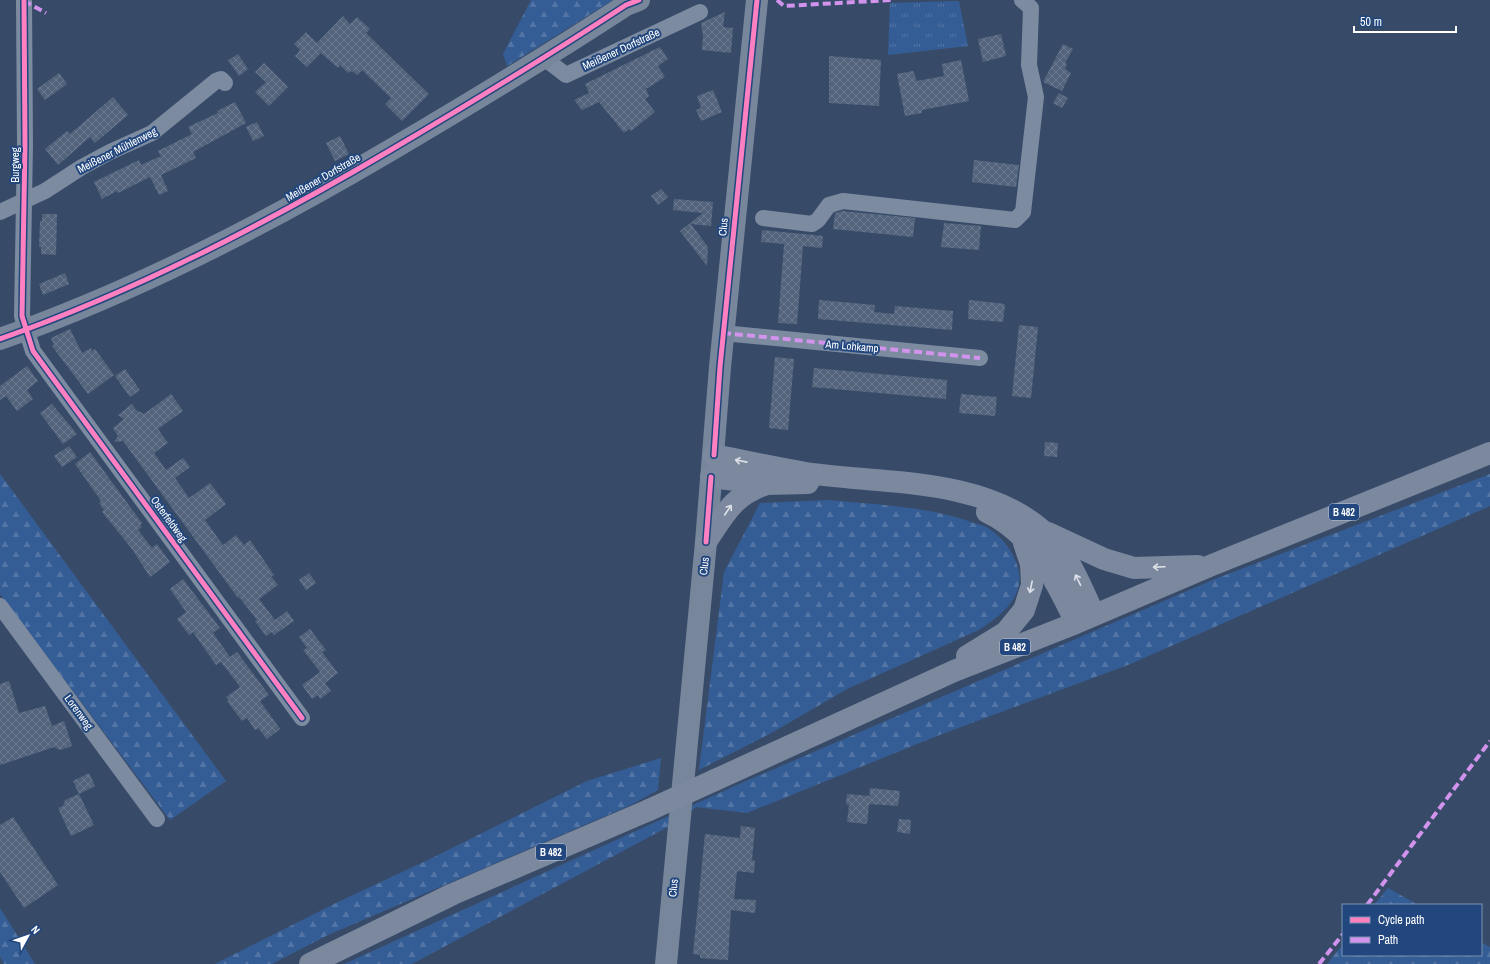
<svg xmlns="http://www.w3.org/2000/svg" width="1490" height="964" font-family="'Archivo Narrow',sans-serif">
  <defs>
    <pattern id="grass-tufts" width="24" height="20" patternUnits="userSpaceOnUse"><rect width="24" height="20" fill="#355d95"/><path d="M3 7l-1-3M5 7V3M7 7l1-3M15 17l-1-3M17 17v-4M19 17l1-3" fill="none" stroke="#5375a5"/></pattern>
    <pattern id="forest-firs" width="22" height="20" patternUnits="userSpaceOnUse"><rect width="22" height="20" fill="#355d95"/><path d="M5 1l3.5 6h-7zM16 11l3.5 6h-7z" fill="#5375a5"/></pattern>
    <pattern id="building-cross-hatch" width="8" height="8" patternUnits="userSpaceOnUse"><rect width="8" height="8" fill="#52637b"/><path d="M0 0l8 8M0 8l8-8" fill="none" stroke="#6c7a8f"/></pattern>
  </defs>
  <rect width="100%" height="100%" fill="#374b69"/>
  <path fill="url(#grass-tufts)" d="M 959,1 L 968,46 L 888,55 L 890,3 Z"/>
  <path fill="url(#forest-firs)" d="M 531,0 L 613,0 L 507,66 L 503,54 Z
    M 0,474 L 226,781 L 170,820 L 0,594 Z
    M 1490,474 L 1490,506 L 1128,665 L 942,734 L 747,813 L 696,807 L 679,821 L 412,964 L 344,964 L 737,785 L 1215,579 Z
    M 830,500 C 877,505 926,506 971,522 C 976,524 983,525 988,528 C 1003,538 1013,551 1018,568 C 1026,597 1000,616 979,630 L 847,689 L 775,731 L 699,770 L 724,572 L 760,503 Z
    M 661,758 L 658,790 L 631,805 L 328,935 L 272,964 L 215,964 L 338,902 L 428,860 L 587,781 Z
    M 1388,888 L 1418,905 L 1374,905 Z
    M 0,908 L 35,964 L 4,964 L 0,957 Z
    M 1481,942 L 1490,947 L 1490,964 L 1327,964 L 1343,944 L 1343,955 L 1481,955 Z"/>
  <path fill="url(#building-cross-hatch)" d="M 725,12 L 723,27 L 733,28 L 731,53 L 702,50 L 703,36 L 701,23 Z
    M 343,16 L 350,24 L 357,17 L 370,29 L 366,33 L 429,94 L 402,121 L 385,104 L 391,98 L 362,70 L 357,75 L 352,71 L 348,73 L 340,65 L 338,68 L 321,53 L 307,67 L 295,56 L 300,50 L 294,44 L 306,32 L 317,43 Z
    M 1001,34 L 1006,56 L 983,62 L 978,39 Z
    M 1063,44 L 1073,49 L 1065,63 L 1067,64 L 1065,69 L 1071,73 L 1062,91 L 1043,82 Z
    M 660,47 L 668,59 L 658,66 L 665,77 L 646,89 L 649,96 L 645,99 L 655,112 L 631,131 L 629,129 L 624,133 L 599,102 L 582,110 L 574,100 L 589,93 L 585,84 Z
    M 238,54 L 248,69 L 239,76 L 228,60 Z
    M 829,56 L 881,60 L 879,106 L 829,103 Z
    M 961,60 L 969,101 L 922,110 L 922,113 L 905,116 L 897,74 L 913,71 L 917,81 L 944,76 L 942,64 Z
    M 264,63 L 288,87 L 269,106 L 255,92 L 266,82 L 255,72 Z
    M 59,73 L 67,84 L 45,100 L 37,89 Z
    M 713,90 L 722,112 L 701,121 L 696,110 L 701,108 L 697,96 Z
    M 1059,93 L 1068,98 L 1062,108 L 1053,103 Z
    M 113,97 L 128,115 L 95,143 L 90,137 L 58,165 L 45,149 L 67,131 L 70,134 Z
    M 235,102 L 246,123 L 193,152 L 196,158 L 161,175 L 168,191 L 159,195 L 150,177 L 118,193 L 117,191 L 102,199 L 94,182 L 139,160 L 141,165 L 161,156 L 158,151 L 192,134 L 188,127 L 218,113 L 217,111 Z
    M 257,122 L 264,136 L 253,141 L 246,127 Z
    M 340,136 L 349,154 L 335,161 L 326,143 Z
    M 974,160 L 1019,165 L 1016,187 L 972,182 Z
    M 661,189 L 668,197 L 658,205 L 651,196 Z
    M 674,199 L 713,202 L 711,226 L 691,224 L 708,247 L 707,266 L 680,231 L 703,213 L 673,210 Z
    M 842,211 L 915,218 L 913,237 L 833,229 L 835,213 Z
    M 42,214 L 57,214 L 56,255 L 41,254 L 41,247 L 39,247 L 40,221 L 42,221 Z
    M 944,223 L 981,226 L 979,250 L 941,247 Z
    M 762,230 L 823,236 L 822,248 L 803,246 L 797,324 L 778,323 L 784,244 L 761,242 Z
    M 65,273 L 69,284 L 43,295 L 39,284 Z
    M 819,300 L 875,305 L 874,312 L 894,314 L 895,306 L 953,311 L 952,330 L 818,319 Z
    M 969,300 L 1005,304 L 1003,322 L 968,319 Z
    M 1019,325 L 1038,327 L 1031,398 L 1012,396 Z
    M 70,329 L 82,353 L 91,348 L 92,351 L 95,349 L 114,375 L 88,394 L 52,346 L 54,345 L 51,338 Z
    M 775,357 L 794,359 L 788,430 L 769,428 Z
    M 27,366 L 38,381 L 27,390 L 33,399 L 17,411 L 6,396 L 0,400 L 0,386 Z
    M 814,368 L 947,380 L 946,399 L 812,387 Z
    M 125,369 L 140,390 L 130,397 L 115,376 Z
    M 171,394 L 183,411 L 158,429 L 168,443 L 154,453 L 166,470 L 183,458 L 190,467 L 175,478 L 189,498 L 210,483 L 226,504 L 205,520 L 223,545 L 236,535 L 244,545 L 250,540 L 274,575 L 271,576 L 278,585 L 259,599 L 275,620 L 287,611 L 294,621 L 274,635 L 272,632 L 266,636 L 255,621 L 257,620 L 239,597 L 238,598 L 123,441 L 114,442 L 118,436 L 113,428 L 124,419 L 118,415 L 132,404 L 136,410 L 144,414 Z
    M 961,394 L 997,397 L 995,416 L 959,413 Z
    M 52,404 L 77,434 L 63,444 L 40,413 Z
    M 1045,442 L 1058,443 L 1057,457 L 1044,456 Z
    M 69,446 L 77,457 L 62,467 L 54,456 Z
    M 90,452 L 142,523 L 140,525 L 142,527 L 138,530 L 152,548 L 157,544 L 170,562 L 150,577 L 132,549 L 102,512 L 104,510 L 99,503 L 101,501 L 75,464 Z
    M 309,573 L 316,583 L 306,590 L 299,580 Z
    M 183,579 L 220,628 L 213,633 L 230,657 L 237,652 L 269,695 L 260,701 L 280,729 L 267,739 L 258,728 L 255,730 L 247,718 L 242,721 L 227,701 L 229,700 L 226,697 L 240,687 L 221,662 L 216,665 L 193,632 L 189,635 L 177,619 L 186,612 L 170,589 Z
    M 310,629 L 326,650 L 322,652 L 338,673 L 325,683 L 331,691 L 320,699 L 318,695 L 312,699 L 302,685 L 320,672 L 303,650 L 307,648 L 299,637 Z
    M 9,681 L 19,713 L 45,706 L 52,726 L 64,721 L 72,746 L 60,750 L 54,747 L 0,765 L 0,684 Z
    M 89,773 L 95,786 L 79,794 L 94,825 L 71,836 L 58,808 L 63,806 L 65,800 L 79,794 L 73,781 Z
    M 870,788 L 900,791 L 898,806 L 869,804 Z
    M 847,794 L 870,796 L 867,824 L 847,822 L 849,805 L 846,804 Z
    M 13,817 L 58,885 L 24,908 L 0,872 L 0,825 Z
    M 899,819 L 911,820 L 910,834 L 897,832 Z
    M 741,826 L 755,828 L 752,860 L 755,861 L 754,873 L 737,871 L 734,899 L 756,900 L 755,913 L 731,910 L 728,960 L 700,958 L 700,955 L 693,954 L 705,834 L 740,838 Z"/>
  <g fill="none" stroke-linecap="round" stroke-linejoin="round">
    <path stroke="#7c8ba0" stroke-width="16" d="M 24,0 L 25,144 L 22,316 L 33,351 L 302,718
      M 544,58 L 566,75 L 700,12
      M 0,212 L 45,191 L 82,167 L 110,152 L 152,133 L 216,81 L 221,79 L 225,83
      M 763,218 L 812,224 L 818,220 L 829,205 L 843,201 L 1015,220 L 1023,212 L 1036,97 L 1029,65 L 1031,8 L 1022,0
      M 723,333 L 980,358
      M 0,606 L 157,819"/>
    <path stroke="#78869b" stroke-width="22" d="M 0,339 C 136,291 265,224 389,151 C 469,104 548,56 626,5 L 639,0
      M 666,964 L 706,542 L 720,367 L 757,0"/>
    <path stroke="#7b889e" stroke-width="22" d="M 714,455 C 744,461 775,468 806,473 C 882,484 982,477 1043,531 C 1068,552 1081,586 1094,615
      M 711,477 L 767,484 L 808,483
      M 987,512 C 1032,533 1056,580 1076,623
      M 1048,533 L 1104,559 L 1134,568 L 1198,566
      M 706,542 C 724,515 734,494 767,484
      M 967,656 L 1006,632 L 1024,610 L 1032,585 L 1031,564 L 1024,543
      M 715,780 L 954,671 L 1076,623 L 1212,565 L 1490,453
      M 310,964 L 453,894 L 649,810"/>
    <path stroke="#7b889e" stroke-width="22" d="M 649,810 L 715,780"/>
    <path stroke="#d193ec" stroke-width="4" stroke-dasharray="8 4" stroke-linecap="butt" d="M 777,0 L 784,6 L 892,0
      M 24,1 L 46,13
      M 723,333 L 980,358
      M 1367,905 L 1490,741
      M 1319,964 L 1343,934"/>
    <g stroke="#22477e" stroke-width="8">
      <path id="cycleway" d="M 24,0 L 25,144 L 22,316 L 33,351 L 302,718
        M 0,339 C 136,291 265,224 389,151 C 469,104 548,56 626,5 L 639,0
        M 714,455 L 720,367 L 757,0
        M 706,542 L 711,477"/>
    </g>
    <use href="#cycleway" stroke="#ff80c0" stroke-width="5"/>
  </g>
  <defs><path id="oneway-shaft" d="M-6 0H5M1.5-3L5.5 0L1.5 3" fill="none" stroke-width="1.6" stroke-linecap="round" stroke-linejoin="round"/></defs>
  <g stroke="#dee1e7">
    <use href="#oneway-shaft" transform="translate(741 461) rotate(-169)"/>
    <use href="#oneway-shaft" transform="translate(728 510) rotate(-56)"/>
    <use href="#oneway-shaft" transform="translate(1159 567) rotate(178)"/>
    <use href="#oneway-shaft" transform="translate(1078 580) rotate(-116)"/>
    <use href="#oneway-shaft" transform="translate(1031 587) rotate(101)"/>
  </g>
  <g text-anchor="middle" stroke-width="4" stroke-linejoin="round" paint-order="stroke">
    <g fill="#22477e" stroke="#bdc8d8" stroke-width="1">
      <rect x="1329" y="504" width="30" height="16" rx="3"/>
      <rect x="1000" y="639" width="30" height="16" rx="3"/>
      <rect x="536" y="844" width="30" height="16" rx="3"/>
    </g>
    <g font-size="10" font-weight="bold" fill="#fff">
      <text x="1344" y="516">B 482</text>
      <text x="1015" y="651">B 482</text>
      <text x="551" y="856">B 482</text>
    </g>
    <g font-size="11" fill="#fff" stroke="#22477e">
      <text transform="translate(621 49) rotate(-25)" y="4">Meißener Dorfstraße</text>
      <text transform="translate(117 150) rotate(-27)" y="4">Meißener Mühlenweg</text>
      <text transform="translate(15 165) rotate(-90)" y="4">Burgweg</text>
      <text transform="translate(323 177) rotate(-30)" y="4">Meißener Dorfstraße</text>
      <text transform="translate(723 227) rotate(-85)" y="4">Clus</text>
      <text transform="translate(852 346) rotate(5)" y="4">Am Lohkamp</text>
      <text transform="translate(169 519) rotate(54)" y="4">Osterfeldweg</text>
      <text transform="translate(704 566) rotate(-84)" y="4">Clus</text>
      <text transform="translate(79 712) rotate(54)" y="4">Lorenweg</text>
      <text transform="translate(673 888) rotate(-85)" y="4">Clus</text>
    </g>
  </g>
  <rect x="1342" y="904" width="140" height="52" fill="#22477e" stroke="#7a91b2"/>
  <rect x="1350" y="917" width="20" height="6" fill="#ff80c0" stroke="#7a91b2"/>
  <text x="1378" y="924" font-size="12" fill="#ffffff">Cycle path</text>
  <rect x="1350" y="937" width="20" height="6" fill="#d193ec" stroke="#7a91b2"/>
  <text x="1378" y="944" font-size="12" fill="#ffffff">Path</text>
  <g transform="translate(28 936) rotate(50)" stroke="#22477e" stroke-width="3" paint-order="stroke">
  <path d="M0-3L7 15L0 10L-7 15Z" fill="#ffffff"/>
  <text y="-6" font-size="11" font-weight="bold" text-anchor="middle" fill="#ffffff">N</text>
  </g>
  <path d="M1354 26v6h102v-6" fill="none" stroke="#ffffff" stroke-width="2"/>
  <text x="1360" y="26" font-size="12" fill="#ffffff" stroke="#22477e" stroke-width="3" paint-order="stroke">50 m</text>
</svg>
